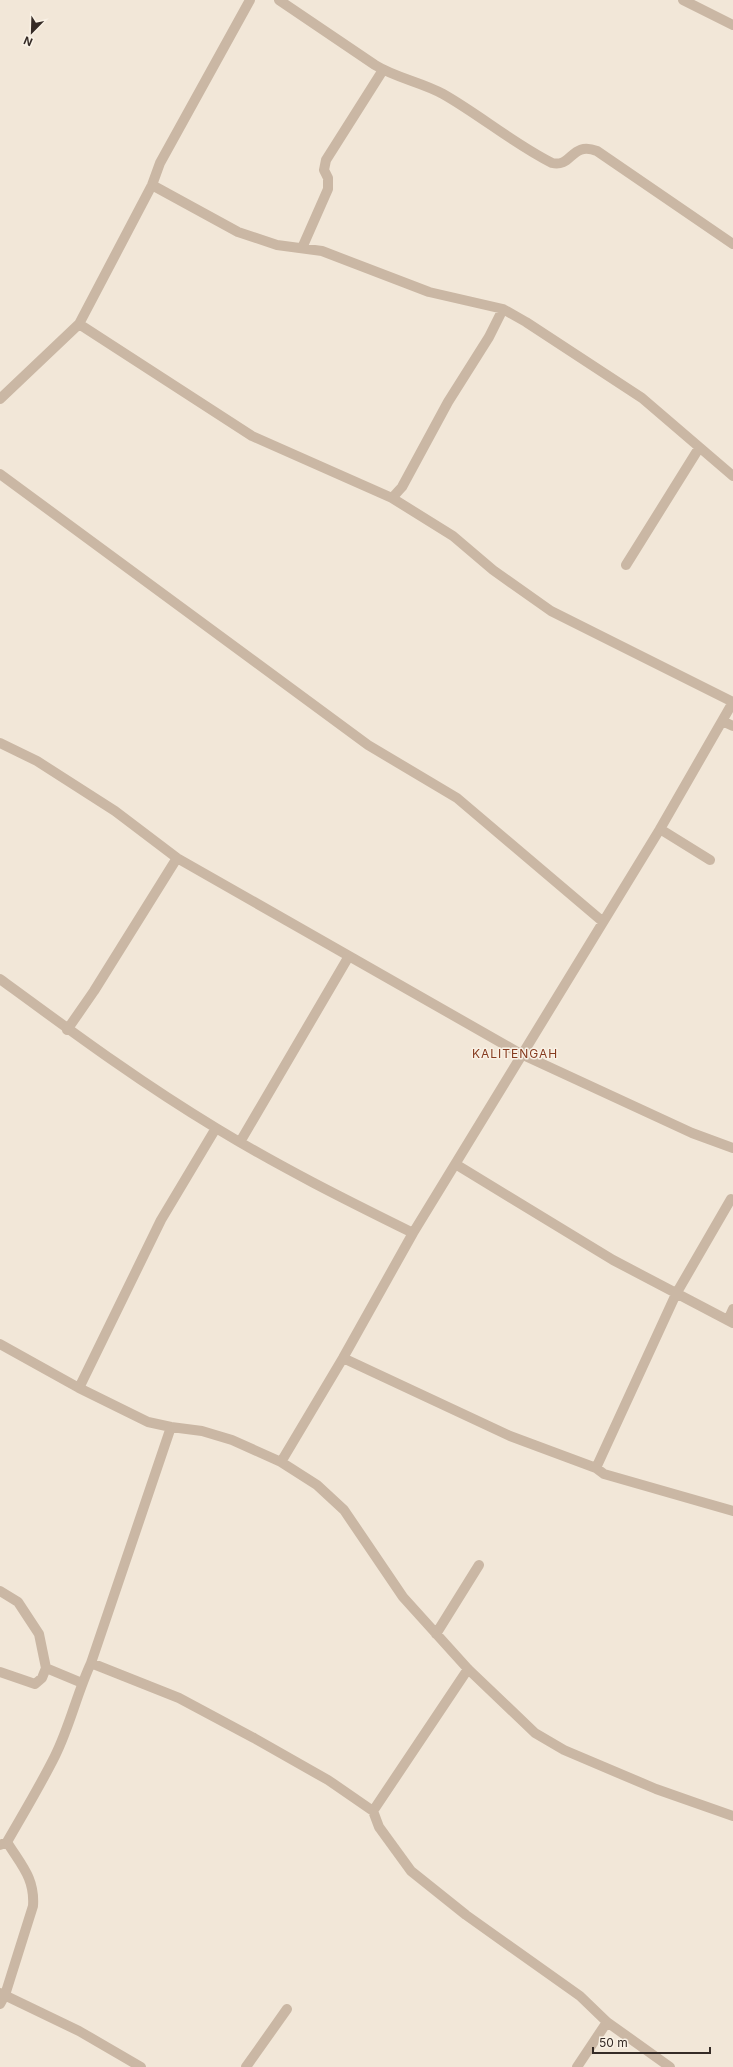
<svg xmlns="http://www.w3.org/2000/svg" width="733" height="2067" font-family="Inter,sans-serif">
  <rect width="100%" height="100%" fill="#f2e7d8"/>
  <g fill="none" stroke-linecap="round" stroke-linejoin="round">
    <path stroke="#cab7a4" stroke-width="10" d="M 279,0 L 375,65 C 396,78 421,82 443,94 C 480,115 514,144 552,163 C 572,168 571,141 597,151 L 733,244
      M 683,0 L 733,25
      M 152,185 L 238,232 L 277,245 L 322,251 L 429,292 L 503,309 L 526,322 L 642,398 L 733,476
      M 302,248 L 328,189 L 328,178 L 324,170 L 326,160 L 383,70
      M 79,324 L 252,436 L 392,498 L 453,536 L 493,570 L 551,611 L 733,702
      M 0,399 L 79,324 L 152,185 L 160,163 L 250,0
      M 0,474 L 368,745 L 457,798 L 602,921
      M 392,498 L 402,487 L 448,402 L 489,337 L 503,309
      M 626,565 L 699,448
      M 722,721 L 733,726
      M 0,743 L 37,761 L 115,811 L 177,858 L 521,1054 L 692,1133 L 733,1148
      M 660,829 L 710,860
      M 0,979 C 71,1031 141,1083 216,1128 C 280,1167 346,1200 413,1233
      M 67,1030 L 94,991 L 177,858
      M 240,1142 L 349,956
      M 457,1165 L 613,1260 L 733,1323
      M 728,1320 L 733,1309
      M 0,1344 L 79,1388 L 148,1422 L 171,1427 L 202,1431 L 232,1440 L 281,1462 L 317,1485 L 344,1510 L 403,1597 L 468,1669 L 535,1733 L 564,1750 L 656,1789 L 733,1816
      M 343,1358 L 510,1436 L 596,1468 L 604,1474 L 733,1511
      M 79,1388 L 161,1220 L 216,1128
      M 281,1462 L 343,1358 L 413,1233 L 660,829 L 733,702
      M 596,1468 L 676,1294 L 731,1199
      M 0,1591 L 18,1602 L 39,1634 L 46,1668 L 42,1678 L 35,1684 L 0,1672
      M 436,1634 L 479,1565
      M 91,1663 L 179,1698 L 254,1738 L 328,1780 L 373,1811 L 379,1827 L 411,1871 L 466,1915 L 580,1996 L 607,2022 L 670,2067
      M 46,1668 L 82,1683
      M 373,1811 L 468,1669
      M 0,1845 L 7,1842 C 23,1814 40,1786 55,1756 C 70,1726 77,1693 91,1663 L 171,1427
      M 0,1993 L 79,2031 L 141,2067
      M 0,2004 L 5,1995 L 33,1906 C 35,1878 21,1865 7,1842
      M 246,2067 L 287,2009
      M 577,2067 L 607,2022"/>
  </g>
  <g text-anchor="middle" stroke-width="3" stroke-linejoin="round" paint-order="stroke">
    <g font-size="12" letter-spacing="1" fill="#853a1e" stroke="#f9f1e5">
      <text x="515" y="1058">KALITENGAH</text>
    </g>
  </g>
  <g transform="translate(32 32) rotate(203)" stroke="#f9f1e5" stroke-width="3" paint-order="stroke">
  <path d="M0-3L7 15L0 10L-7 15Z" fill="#352b26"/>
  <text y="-6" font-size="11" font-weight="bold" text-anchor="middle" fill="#352b26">N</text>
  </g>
  <path d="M593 2047v6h117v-6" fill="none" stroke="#352b26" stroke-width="2"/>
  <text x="599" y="2047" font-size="12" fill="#352b26" stroke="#f9f1e5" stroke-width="3" paint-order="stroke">50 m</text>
</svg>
